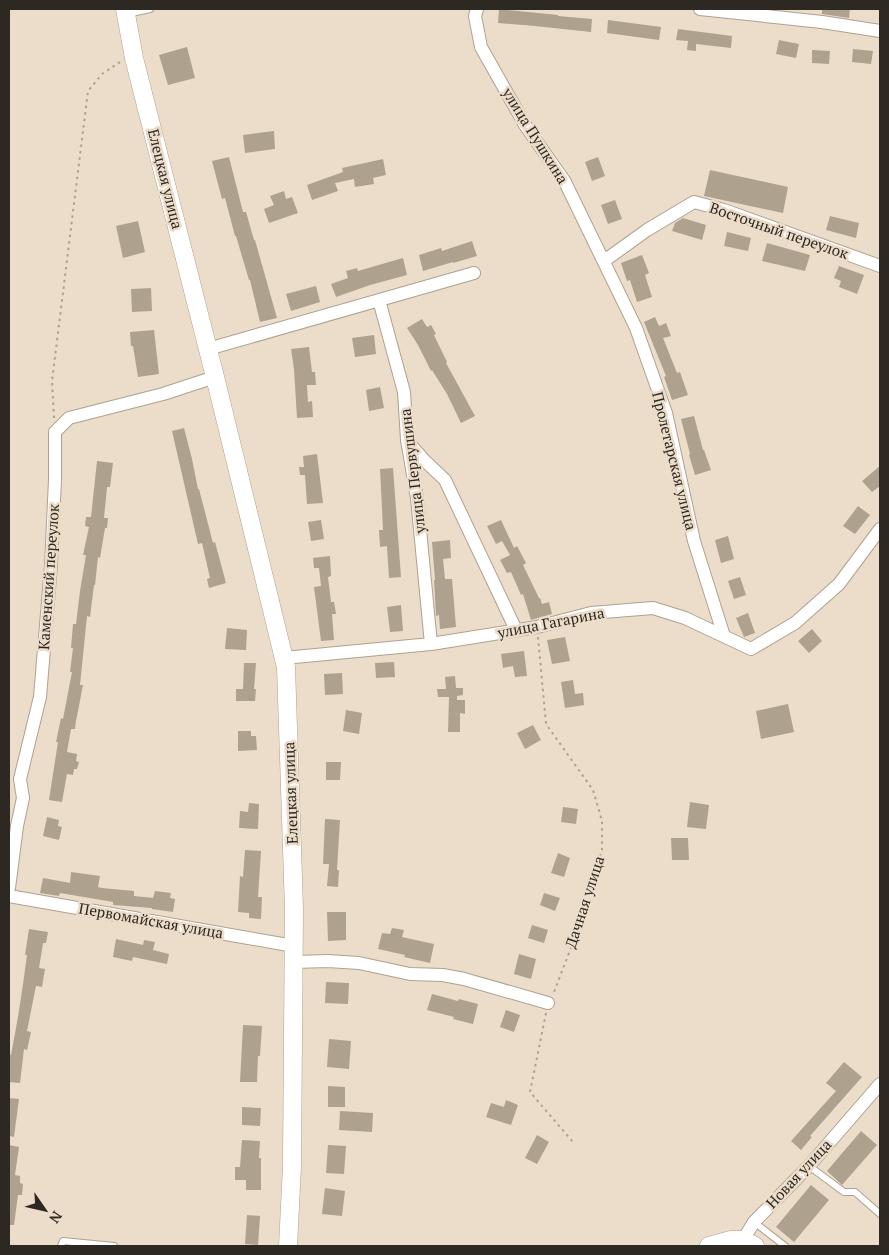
<svg xmlns="http://www.w3.org/2000/svg" width="889" height="1255" font-family="'PT Serif',serif">
  <rect width="100%" height="100%" fill="#ecddca"/>
  <path fill="#aea18e" d="M 499,9 L 558,15 L 558,16 L 592,19 L 591,32 L 535,26 L 498,23 Z
    M 822,9 L 850,9 L 849,18 L 822,14 Z
    M 608,20 L 661,27 L 659,40 L 607,33 Z
    M 678,29 L 732,36 L 731,48 L 696,44 L 696,51 L 687,50 L 688,41 L 676,40 Z
    M 779,40 L 799,44 L 796,58 L 776,54 Z
    M 187,47 L 195,78 L 168,85 L 159,55 Z
    M 853,49 L 873,51 L 871,64 L 852,62 Z
    M 812,50 L 830,51 L 829,64 L 812,63 Z
    M 274,131 L 275,149 L 245,153 L 243,135 Z
    M 229,157 L 243,212 L 246,212 L 254,240 L 255,240 L 277,318 L 260,322 L 250,280 L 249,280 L 236,236 L 235,236 L 225,198 L 222,199 L 212,161 Z
    M 598,157 L 605,176 L 592,181 L 585,162 Z
    M 383,159 L 386,175 L 373,178 L 374,184 L 355,187 L 354,179 L 335,183 L 338,191 L 312,200 L 307,185 L 343,172 L 342,168 Z
    M 710,170 L 788,187 L 783,213 L 704,196 Z
    M 284,191 L 286,199 L 292,197 L 298,213 L 269,223 L 264,209 L 274,205 L 270,196 Z
    M 615,200 L 622,219 L 608,224 L 601,205 Z
    M 830,216 L 859,223 L 856,238 L 826,230 Z
    M 683,218 L 706,225 L 702,240 L 672,231 L 675,223 Z
    M 138,221 L 145,252 L 123,258 L 116,226 Z
    M 727,232 L 751,238 L 748,251 L 724,246 Z
    M 472,241 L 477,256 L 453,263 L 453,262 L 423,271 L 419,255 L 441,248 L 442,251 Z
    M 767,243 L 810,255 L 805,271 L 762,261 Z
    M 642,255 L 649,273 L 645,275 L 652,297 L 637,302 L 630,280 L 627,281 L 621,263 Z
    M 403,258 L 407,275 L 370,285 L 336,297 L 331,284 L 348,278 L 346,271 L 357,268 L 358,271 Z
    M 839,266 L 864,275 L 857,294 L 839,287 L 841,281 L 834,278 Z
    M 316,286 L 320,302 L 291,311 L 286,294 Z
    M 151,288 L 152,311 L 132,312 L 131,289 Z
    M 655,317 L 659,326 L 666,323 L 671,336 L 663,338 L 677,373 L 680,372 L 688,395 L 672,400 L 664,377 L 666,376 L 644,322 Z
    M 422,319 L 427,327 L 431,325 L 436,334 L 434,335 L 447,362 L 446,363 L 475,416 L 461,423 L 447,394 L 432,370 L 431,371 L 418,345 L 407,328 Z
    M 154,330 L 159,374 L 138,377 L 133,346 L 131,346 L 130,332 Z
    M 374,335 L 376,354 L 355,357 L 352,338 Z
    M 309,347 L 312,372 L 315,372 L 316,385 L 307,385 L 308,402 L 312,401 L 313,417 L 297,418 L 294,369 L 291,349 Z
    M 380,387 L 384,408 L 369,411 L 366,390 Z
    M 694,416 L 703,450 L 704,450 L 711,470 L 695,475 L 689,455 L 690,454 L 681,419 Z
    M 184,428 L 192,459 L 198,489 L 199,489 L 213,543 L 215,542 L 226,583 L 209,588 L 207,579 L 210,578 L 202,543 L 198,544 L 172,431 Z
    M 317,454 L 323,503 L 307,504 L 305,475 L 300,475 L 299,467 L 304,467 L 303,456 Z
    M 97,461 L 113,463 L 110,487 L 107,487 L 104,518 L 108,518 L 107,528 L 105,528 L 100,558 L 98,557 L 95,585 L 94,585 L 90,617 L 87,616 L 80,685 L 83,685 L 76,721 L 75,729 L 71,729 L 67,752 L 77,754 L 76,761 L 79,762 L 77,769 L 74,769 L 73,775 L 67,774 L 62,802 L 49,800 L 58,742 L 56,742 L 61,718 L 63,719 L 72,672 L 70,672 L 73,648 L 71,648 L 73,624 L 76,624 L 80,591 L 86,555 L 83,555 L 89,527 L 85,526 L 86,517 L 91,517 Z
    M 880,466 L 880,486 L 872,492 L 862,481 Z
    M 393,468 L 401,577 L 389,578 L 387,546 L 380,547 L 379,530 L 383,530 L 380,469 Z
    M 858,506 L 870,515 L 855,534 L 843,526 Z
    M 321,520 L 324,539 L 311,541 L 308,522 Z
    M 501,520 L 514,548 L 517,546 L 526,563 L 523,565 L 539,598 L 540,598 L 542,604 L 549,602 L 552,614 L 531,620 L 523,594 L 521,595 L 511,572 L 507,573 L 500,560 L 510,555 L 502,541 L 496,544 L 487,526 Z
    M 728,536 L 734,559 L 721,563 L 715,540 Z
    M 450,540 L 451,558 L 443,559 L 445,579 L 452,579 L 456,627 L 440,629 L 439,615 L 436,616 L 434,580 L 435,580 L 432,542 Z
    M 330,556 L 331,576 L 328,577 L 331,602 L 334,602 L 336,614 L 332,614 L 334,640 L 321,641 L 314,587 L 321,586 L 319,568 L 314,568 L 313,558 Z
    M 740,577 L 746,595 L 734,599 L 728,581 Z
    M 401,605 L 403,631 L 390,632 L 387,607 Z
    M 748,613 L 755,633 L 744,637 L 736,618 Z
    M 227,628 L 247,630 L 246,650 L 225,649 Z
    M 812,629 L 822,641 L 809,653 L 798,641 Z
    M 565,637 L 570,661 L 552,664 L 547,640 Z
    M 524,651 L 527,676 L 515,677 L 513,666 L 503,668 L 501,654 Z
    M 394,662 L 395,677 L 376,678 L 375,663 Z
    M 244,663 L 256,663 L 254,689 L 256,689 L 255,701 L 236,701 L 236,689 L 243,689 Z
    M 342,673 L 343,694 L 325,695 L 324,674 Z
    M 455,676 L 456,688 L 463,688 L 463,695 L 457,696 L 457,700 L 465,700 L 465,714 L 460,713 L 460,732 L 448,732 L 449,697 L 438,697 L 437,689 L 446,689 L 445,677 Z
    M 573,680 L 575,694 L 583,693 L 584,705 L 565,708 L 561,682 Z
    M 788,704 L 794,732 L 761,739 L 756,711 Z
    M 346,710 L 362,713 L 359,734 L 343,731 Z
    M 533,725 L 541,740 L 525,749 L 517,733 Z
    M 238,731 L 251,731 L 251,736 L 256,736 L 257,750 L 238,751 Z
    M 326,762 L 341,762 L 340,780 L 326,780 Z
    M 690,802 L 709,805 L 706,829 L 687,827 Z
    M 249,803 L 259,804 L 258,829 L 239,828 L 240,811 L 248,812 Z
    M 563,807 L 578,809 L 576,824 L 561,822 Z
    M 47,817 L 59,820 L 58,826 L 62,827 L 59,840 L 43,836 Z
    M 325,819 L 340,820 L 337,870 L 339,870 L 338,887 L 327,886 L 329,864 L 323,864 Z
    M 671,838 L 688,838 L 689,860 L 672,860 Z
    M 245,850 L 261,851 L 258,897 L 262,897 L 261,919 L 249,918 L 249,913 L 238,912 L 240,876 L 243,877 Z
    M 558,853 L 570,858 L 564,877 L 551,873 Z
    M 71,872 L 100,876 L 98,887 L 102,888 L 134,891 L 134,896 L 153,898 L 155,891 L 171,893 L 170,898 L 175,899 L 173,912 L 152,909 L 152,908 L 113,905 L 113,902 L 60,893 L 59,896 L 40,893 L 43,878 L 70,883 Z
    M 544,893 L 560,898 L 555,911 L 540,905 Z
    M 327,912 L 346,912 L 346,940 L 328,941 Z
    M 532,925 L 548,930 L 544,943 L 528,938 Z
    M 392,928 L 404,930 L 402,937 L 434,944 L 430,963 L 404,957 L 405,955 L 378,949 L 382,933 L 390,934 Z
    M 29,929 L 48,932 L 46,943 L 43,943 L 39,968 L 45,969 L 42,987 L 36,986 L 27,1031 L 31,1032 L 27,1050 L 24,1049 L 20,1083 L 9,1082 L 9,1054 L 11,1055 L 18,1017 L 23,984 L 27,955 L 25,955 Z
    M 116,939 L 143,945 L 144,940 L 155,942 L 153,950 L 169,954 L 167,964 L 133,957 L 132,961 L 113,957 Z
    M 519,954 L 536,959 L 531,979 L 514,974 Z
    M 326,982 L 349,983 L 348,1004 L 325,1003 Z
    M 432,994 L 458,1001 L 459,999 L 478,1004 L 473,1024 L 453,1019 L 454,1017 L 427,1010 Z
    M 506,1010 L 520,1015 L 514,1032 L 500,1027 Z
    M 243,1025 L 262,1026 L 260,1056 L 258,1056 L 257,1082 L 240,1082 Z
    M 329,1039 L 351,1041 L 349,1069 L 327,1067 Z
    M 844,1062 L 862,1077 L 810,1136 L 812,1137 L 801,1150 L 791,1141 L 836,1091 L 826,1083 Z
    M 328,1086 L 345,1087 L 345,1107 L 328,1107 Z
    M 9,1098 L 19,1099 L 14,1137 L 9,1136 Z
    M 506,1100 L 518,1105 L 511,1125 L 486,1117 L 491,1103 L 504,1107 Z
    M 242,1107 L 261,1108 L 260,1126 L 242,1125 Z
    M 340,1111 L 373,1113 L 372,1132 L 339,1130 Z
    M 861,1131 L 877,1145 L 842,1185 L 827,1171 Z
    M 537,1135 L 549,1142 L 537,1164 L 525,1158 Z
    M 242,1140 L 260,1141 L 259,1158 L 261,1158 L 261,1190 L 246,1190 L 246,1180 L 235,1180 L 235,1167 L 240,1167 Z
    M 9,1145 L 19,1147 L 15,1175 L 20,1176 L 20,1183 L 23,1184 L 22,1195 L 18,1195 L 14,1225 L 9,1225 Z
    M 328,1145 L 346,1146 L 344,1174 L 326,1173 Z
    M 811,1185 L 829,1200 L 794,1242 L 776,1227 Z
    M 325,1188 L 345,1191 L 342,1216 L 322,1214 Z
    M 247,1215 L 260,1216 L 258,1245 L 245,1244 Z"/>
  <g fill="none" stroke-linecap="round" stroke-linejoin="round">
    <g stroke="#afa18f" stroke-width="8">
      <path id="lane" d="M 127,14 L 150,9
        M 809,1166 L 844,1192 L 855,1192 L 880,1214
        M 754,1222 L 785,1246
        M 61,1246 L 63,1241 L 114,1246"/>
    </g>
    <g stroke="#afa18f" stroke-width="14">
      <path id="street" d="M 477,9 L 475,16 L 481,47 L 525,125 L 565,182 L 636,328 L 666,413 L 694,541 L 724,636
        M 700,9 L 822,22 L 880,31
        M 604,261 L 647,230 L 694,202 L 724,210 L 880,266
        M 379,300 L 404,392 L 407,440 L 417,498 L 431,644
        M 208,349 L 474,273
        M 408,442 L 423,459 L 445,480 L 516,630
        M 284,658 L 431,644 L 537,627 L 591,613 L 653,608 L 685,618 L 751,649 L 795,623 L 839,584 L 880,529
        M 9,888 L 17,826 L 23,798 L 20,779 L 40,697 L 51,565 L 55,480 L 55,432 L 69,418 L 163,394 L 215,377
        M 9,896 L 294,946
        M 294,962 L 328,961 L 359,963 L 410,974 L 443,975 L 464,979 L 548,1003
        M 743,1240 L 754,1222 L 809,1166 L 880,1084"/>
    </g>
    <g stroke="#afa18f" stroke-width="19">
      <path id="secondary" d="M 125,9 L 134,58 L 215,377 L 286,667 L 294,909 L 292,1166 L 288,1246
        M 709,1246 L 731,1240 L 743,1240 L 755,1246"/>
    </g>
    <path stroke="#ada192" stroke-width="2" stroke-dasharray="2.5 4" stroke-linecap="butt" d="M 54,418 L 52,381 L 88,91 L 102,74 L 120,62
      M 538,637 L 546,724 L 593,790 L 602,821 L 602,851 L 584,899 L 574,940 L 554,992
      M 546,1013 L 530,1092 L 573,1142"/>
    <use href="#lane" stroke="#fff" stroke-width="6"/>
    <use href="#street" stroke="#fff" stroke-width="12"/>
    <use href="#secondary" stroke="#fff" stroke-width="18"/>
  </g>
  <g text-anchor="middle" stroke-width="5" stroke-linejoin="round" paint-order="stroke">
    <g font-size="15" fill="#2d2821" stroke="#ecddca">
      <text transform="translate(535 136) rotate(58)" y="5">улица Пушкина</text>
      <text transform="translate(165 179) rotate(76)" y="5">Елецкая улица</text>
      <text transform="translate(779 231) rotate(19)" y="5">Восточный переулок</text>
      <text transform="translate(674 461) rotate(76)" y="5">Пролетарская улица</text>
      <text transform="translate(413 471) rotate(-97)" y="5">улица Первушина</text>
      <text transform="translate(49 577) rotate(-86)" y="5">Каменский переулок</text>
      <text transform="translate(551 623) rotate(-11)" y="5">улица Гагарина</text>
      <text transform="translate(291 793) rotate(-92)" y="5">Елецкая улица</text>
      <text transform="translate(585 902) rotate(-72)" y="5">Дачная улица</text>
      <text transform="translate(151 921) rotate(10)" y="5">Первомайская улица</text>
      <text transform="translate(799 1174) rotate(-47)" y="5">Новая улица</text>
    </g>
  </g>
  <rect width="889" height="1255" fill="none" stroke="#2d2821" stroke-width="20"/>
  <g transform="translate(45 1210) rotate(124)" stroke="#ecddca" stroke-width="4" paint-order="stroke">
  <path d="M0-4L9 19L0 12L-9 19Z" fill="#2d2821"/>
  <text y="-8" font-size="14" font-weight="bold" text-anchor="middle" fill="#2d2821">N</text>
  </g>
</svg>
